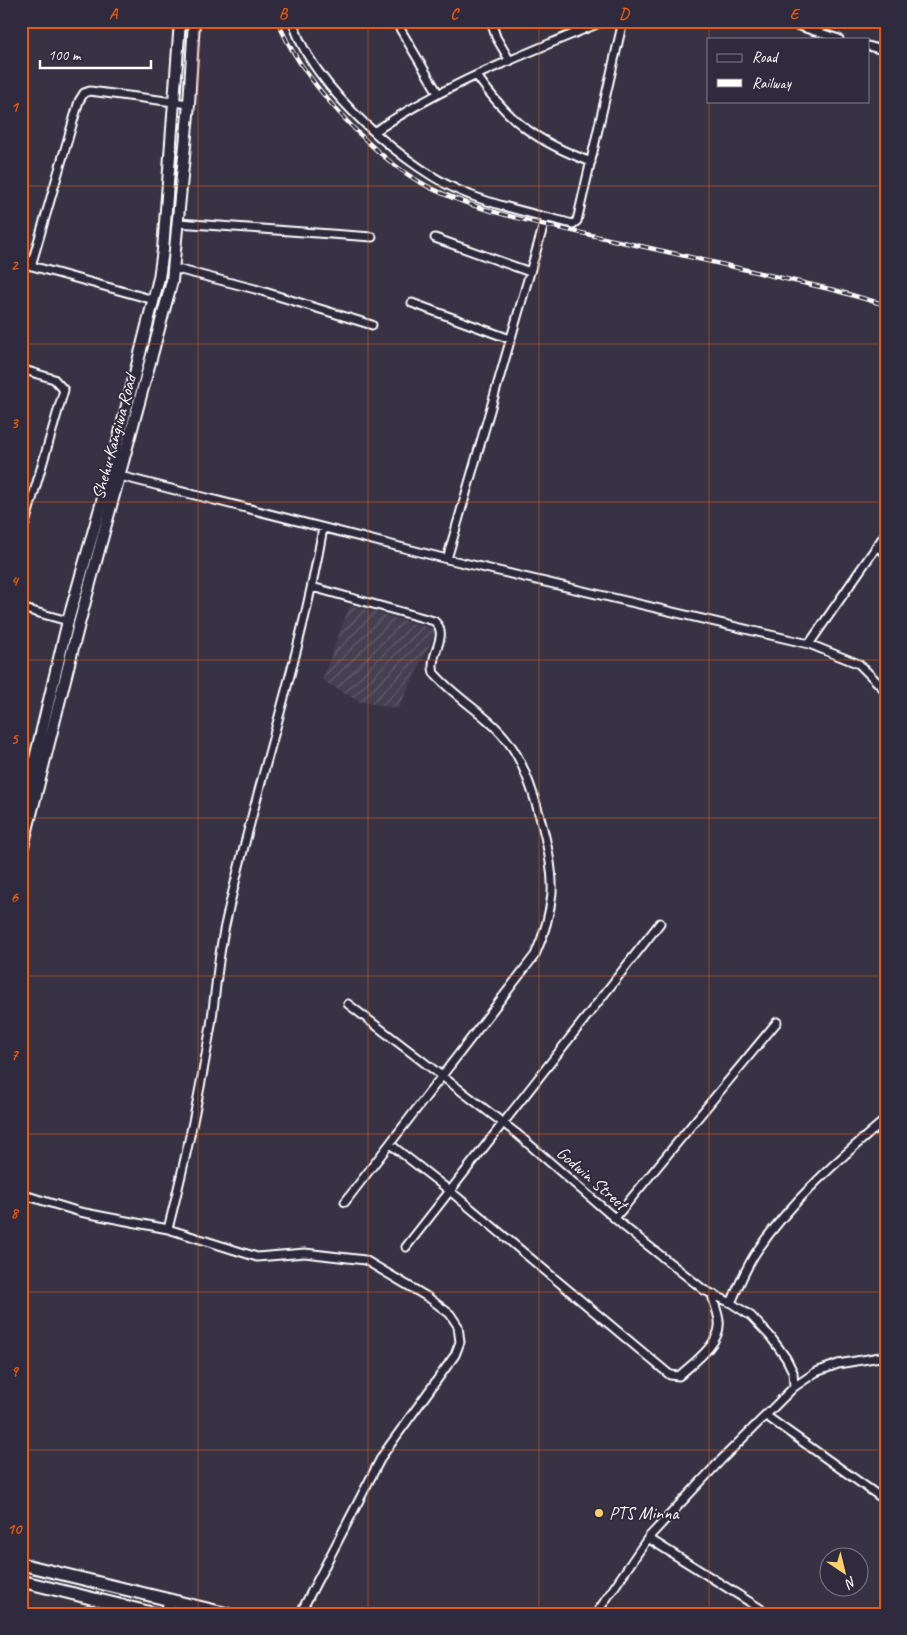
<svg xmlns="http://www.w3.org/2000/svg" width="907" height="1635" font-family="Caveat,sans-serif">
  <defs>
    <pattern id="industrial-furrows" width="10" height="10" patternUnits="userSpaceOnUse" patternTransform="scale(1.25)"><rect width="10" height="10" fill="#444051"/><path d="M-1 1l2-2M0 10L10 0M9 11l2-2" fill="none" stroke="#605d6b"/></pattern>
  </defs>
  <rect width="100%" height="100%" fill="#373345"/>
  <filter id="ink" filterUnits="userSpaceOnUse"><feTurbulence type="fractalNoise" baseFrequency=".02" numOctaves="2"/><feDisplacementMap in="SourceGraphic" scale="10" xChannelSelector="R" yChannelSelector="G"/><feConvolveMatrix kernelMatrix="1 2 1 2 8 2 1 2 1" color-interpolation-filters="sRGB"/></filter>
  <g filter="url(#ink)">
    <path fill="url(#industrial-furrows)" d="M 350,605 L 437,630 L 398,709 L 358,701 L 322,680 Z"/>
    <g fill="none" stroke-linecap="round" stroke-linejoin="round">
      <g stroke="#fff" stroke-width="11">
        <path id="street" d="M 293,21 C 308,84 411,174 470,195 C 503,208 539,215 573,224 L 577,221 L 623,21
          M 399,21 L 399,27 L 438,93
          M 491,21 L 496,37 L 510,61
          M 784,21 L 839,39
          M 868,46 L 886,51
          M 477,76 C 509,122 538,142 591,162
          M 374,132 C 444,84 526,54 604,21
          M 178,223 L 372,237
          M 435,238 L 530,272
          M 21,263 L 154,300
          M 31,266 L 79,101 L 84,93 L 90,91 L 189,104
          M 173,268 L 255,289 L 372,325
          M 412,303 L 510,339
          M 21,369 L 54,379 L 64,390 L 21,537
          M 120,476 L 447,559 L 809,644 L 859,664 L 886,691
          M 877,546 L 886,554
          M 447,559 L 546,217
          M 312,587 L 434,621 C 451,635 428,654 434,673 C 456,699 489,715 509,743 C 531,772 554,857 552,893 C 550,915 544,935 535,955 L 345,1202
          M 21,608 L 68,621
          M 809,644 L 886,533
          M 348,1004 L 516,1133 L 626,1228 L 704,1290 L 731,1303 L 751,1316 L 770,1336 L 786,1358 L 793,1372 L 794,1387
          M 390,1144 L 450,1191 L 670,1375 L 679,1376 C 693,1363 722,1343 719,1321 C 718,1312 714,1303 712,1295
          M 21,1194 L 80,1212 L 168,1229 L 257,1257 L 305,1253 L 365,1260 L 429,1298 L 450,1314 L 458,1326 L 460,1342 L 455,1355 L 382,1456 L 300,1614
          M 615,1218 L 777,1022
          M 168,1229 C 185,1162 200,1094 211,1025 C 216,991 218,955 226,921 C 255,789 300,661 323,528
          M 406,1247 L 660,923
          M 731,1303 C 739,1285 746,1267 757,1251 C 791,1201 840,1158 886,1119
          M 765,1415 L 886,1501
          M 648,1538 L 769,1614
          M 596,1614 L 648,1538 L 721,1460 L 794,1387 L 816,1372 L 838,1364 L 886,1356"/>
      </g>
      <g stroke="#fff" stroke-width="14">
        <path id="secondary" d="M 21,817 L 68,621 L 110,473 L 159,278 L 163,250 L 180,21
          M 21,854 L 79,624 L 172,281 L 189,104 L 194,21"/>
      </g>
      <g stroke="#fff" stroke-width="15">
        <path id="primary" d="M 21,1564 L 228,1614
          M 21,1581 L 156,1614
          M 167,1614 L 170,1600"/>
      </g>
      <use href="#street" stroke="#2f2a3d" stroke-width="7"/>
      <use href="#secondary" stroke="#2f2a3d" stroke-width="10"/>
      <use href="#primary" stroke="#2f2a3d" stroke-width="11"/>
      <g stroke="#fff" stroke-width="4.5">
        <path id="rail" d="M 278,21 C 298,75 369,152 418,181 C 470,212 553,226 613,240 C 687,256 760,273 834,290 L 886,305"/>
      </g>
      <use href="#rail" stroke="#2f2a3d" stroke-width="2.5" stroke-dasharray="8" stroke-linecap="butt"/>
    </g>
  </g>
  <path fill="none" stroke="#e8590c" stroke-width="1" stroke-opacity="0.55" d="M 198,21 L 198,1614M 368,21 L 368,1614M 539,21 L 539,1614M 709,21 L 709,39M 709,101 L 709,1614M 21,186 L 886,186M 21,344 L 886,344M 21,502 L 886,502M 21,660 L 886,660M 21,818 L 886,818M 21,976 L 886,976M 21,1134 L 886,1134M 21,1292 L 886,1292M 21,1450 L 886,1450"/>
  <circle fill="#ffd166" stroke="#2f2a3d" stroke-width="2" cx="599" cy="1513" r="5"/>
  <g text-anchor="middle" stroke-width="4" stroke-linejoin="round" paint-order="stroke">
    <g font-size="18" fill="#fff" stroke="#2f2a3d">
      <text transform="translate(114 437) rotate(-75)" y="6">Shehu Kangiwa Road</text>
      <text transform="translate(592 1178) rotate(41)" y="6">Godwin Street</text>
    </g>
    <g font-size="18" fill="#fff" stroke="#2f2a3d" text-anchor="start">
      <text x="609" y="1519">PTS Minna</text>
    </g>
  </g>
  <rect width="907" height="1635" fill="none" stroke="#2f2a3d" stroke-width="55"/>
  <rect x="707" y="38" width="162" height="65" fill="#2f2a3d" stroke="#827f8b"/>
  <rect x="717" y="54" width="25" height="8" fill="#2f2a3d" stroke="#827f8b"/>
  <text x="752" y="62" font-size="15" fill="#ffffff">Road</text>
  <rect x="717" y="79" width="25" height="8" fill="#ffffff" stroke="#827f8b"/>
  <text x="752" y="88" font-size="15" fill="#ffffff">Railway</text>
  <g transform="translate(844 1572) rotate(145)"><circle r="24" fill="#2f2a3d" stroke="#827f8b"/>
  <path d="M0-4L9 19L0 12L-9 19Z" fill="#ffd166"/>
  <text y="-8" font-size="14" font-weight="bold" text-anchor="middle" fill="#ffffff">N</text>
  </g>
  <path d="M40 60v8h111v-8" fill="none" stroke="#ffffff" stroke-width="2.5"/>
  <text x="48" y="60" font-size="15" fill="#ffffff" stroke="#2f2a3d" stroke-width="4" paint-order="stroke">100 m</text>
  <rect x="28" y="28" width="852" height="1580" fill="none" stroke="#e8590c" stroke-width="2"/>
  <g font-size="16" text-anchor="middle" font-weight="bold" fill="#e8590c">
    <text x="113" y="19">A</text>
    <text x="283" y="19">B</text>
    <text x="454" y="19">C</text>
    <text x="624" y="19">D</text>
    <text x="794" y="19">E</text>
    <text x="14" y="112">1</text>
    <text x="14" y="270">2</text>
    <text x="14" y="428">3</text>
    <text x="14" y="586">4</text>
    <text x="14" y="744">5</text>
    <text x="14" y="902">6</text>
    <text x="14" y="1060">7</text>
    <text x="14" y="1218">8</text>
    <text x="14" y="1376">9</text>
    <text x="14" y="1534">10</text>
  </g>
</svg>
